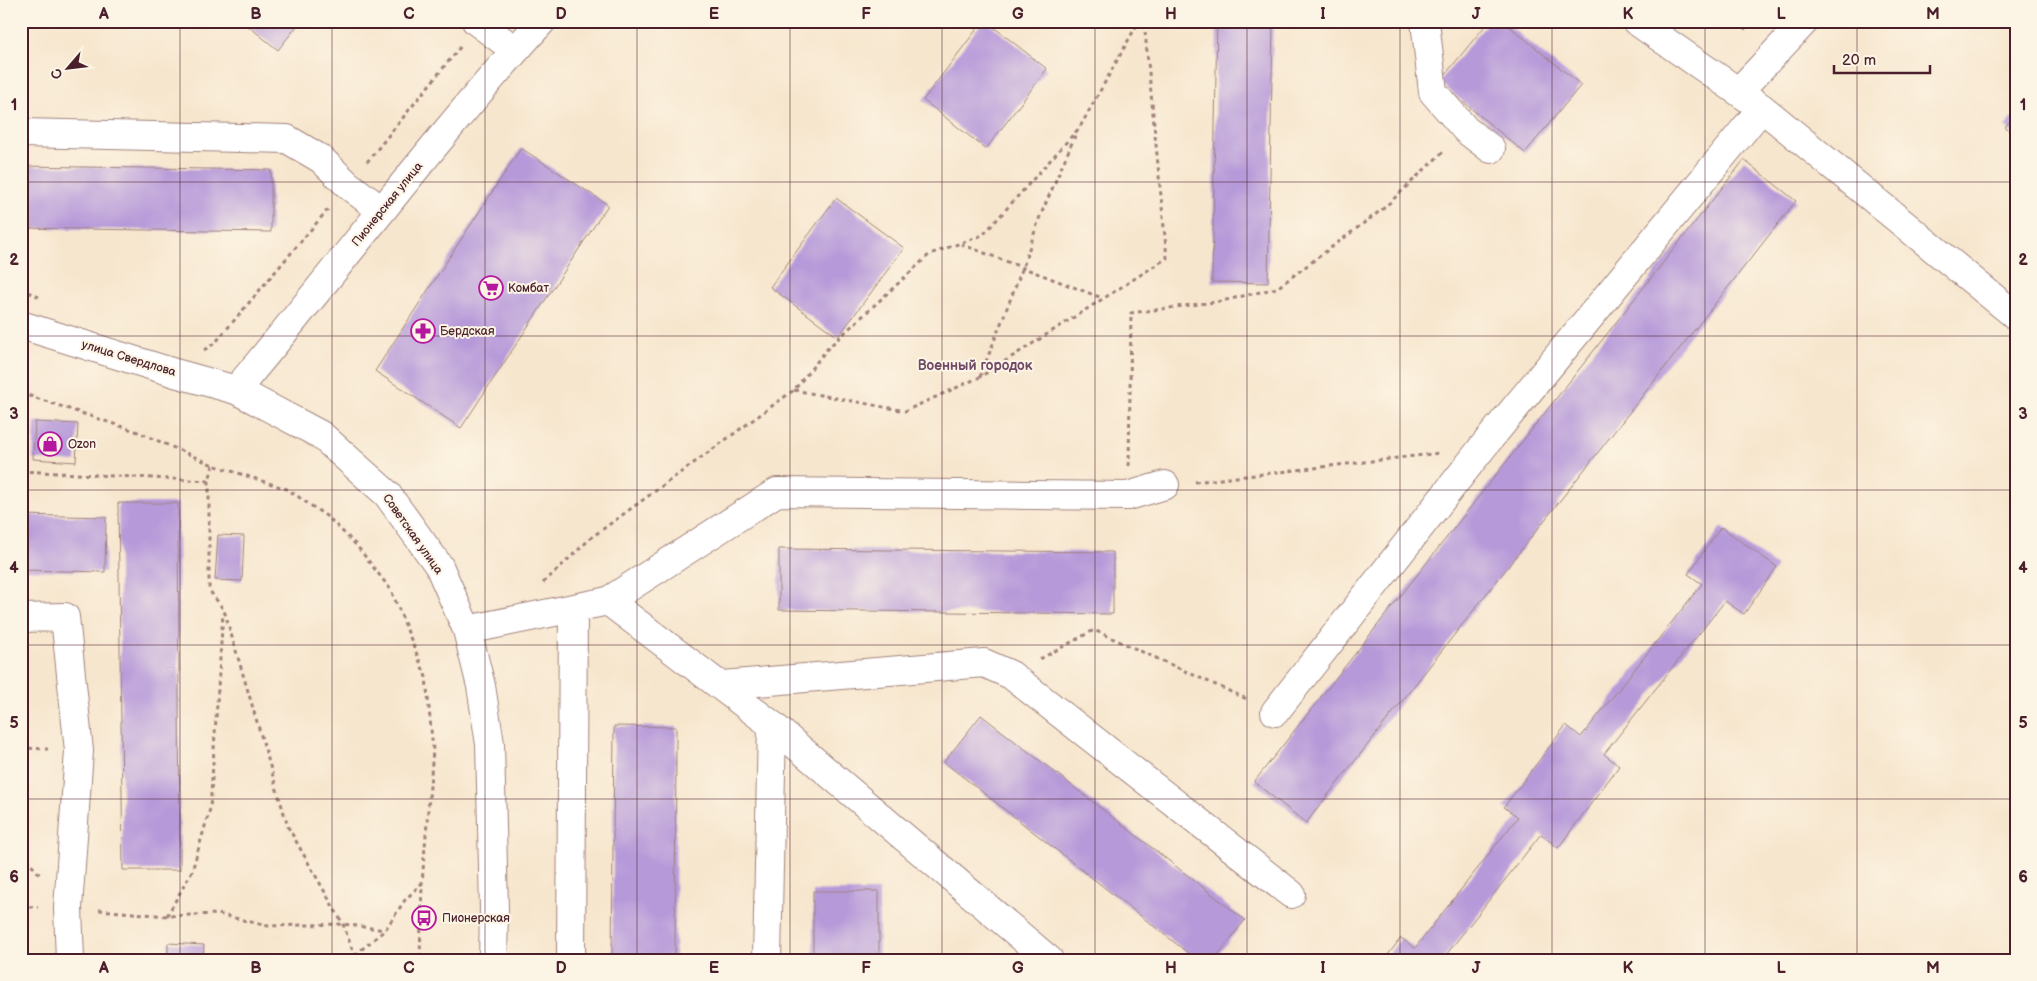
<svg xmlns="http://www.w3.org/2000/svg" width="2037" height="981" font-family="'Balsamiq Sans',sans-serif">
  <rect width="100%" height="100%" fill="#fcf5e5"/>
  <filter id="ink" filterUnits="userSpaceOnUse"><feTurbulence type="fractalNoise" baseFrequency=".02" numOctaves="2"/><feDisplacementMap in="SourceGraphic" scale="10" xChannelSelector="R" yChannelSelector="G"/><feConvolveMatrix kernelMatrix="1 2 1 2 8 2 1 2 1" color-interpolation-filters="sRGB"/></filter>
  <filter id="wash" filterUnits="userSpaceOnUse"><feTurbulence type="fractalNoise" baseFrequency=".0096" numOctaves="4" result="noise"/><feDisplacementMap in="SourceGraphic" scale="20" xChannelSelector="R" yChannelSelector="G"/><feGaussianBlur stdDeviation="1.12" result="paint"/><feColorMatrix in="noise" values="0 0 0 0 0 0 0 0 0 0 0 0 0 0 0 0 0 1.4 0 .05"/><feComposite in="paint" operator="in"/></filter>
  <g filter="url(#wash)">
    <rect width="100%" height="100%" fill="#f7e6ce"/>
    <g id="blocks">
      <path fill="#b699d9" d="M 242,21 L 301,21 L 278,50 Z
        M 983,21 L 986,21 L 1047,69 L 986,149 L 923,100 Z
        M 1217,21 L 1273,21 L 1268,283 L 1212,282 Z
        M 1489,21 L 1503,21 L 1581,85 L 1525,153 L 1439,82 Z
        M 1734,21 L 1752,21 L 1745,30 Z
        M 2016,114 L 2016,136 L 2005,127 Z
        M 521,148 L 608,205 L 461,428 L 375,371 Z
        M 1744,160 L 1796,201 L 1306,823 L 1254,782 Z
        M 21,166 L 271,170 L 271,232 L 21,228 Z
        M 836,198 L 904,248 L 838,337 L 770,287 Z
        M 35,422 L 78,424 L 76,462 L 33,459 Z
        M 118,503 L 178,503 L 180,870 L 123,870 Z
        M 21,515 L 106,517 L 105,572 L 21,570 Z
        M 1721,527 L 1777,567 L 1744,614 L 1725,601 L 1604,754 L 1619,766 L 1558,848 L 1541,834 L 1442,960 L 1384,960 L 1401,938 L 1415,948 L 1518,817 L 1504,807 L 1566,725 L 1581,737 L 1702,584 L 1688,574 Z
        M 218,535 L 244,536 L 242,581 L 215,580 Z
        M 779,549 L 1113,552 L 1113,614 L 779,610 Z
        M 981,715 L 1245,920 L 1214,960 L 1197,960 L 944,762 Z
        M 614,726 L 676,727 L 675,960 L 612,960 Z
        M 813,891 L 879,891 L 879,960 L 813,960 Z
        M 168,943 L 204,945 L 203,960 L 168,960 Z"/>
    </g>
  </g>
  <g filter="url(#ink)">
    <use href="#blocks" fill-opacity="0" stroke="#a0827c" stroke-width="1"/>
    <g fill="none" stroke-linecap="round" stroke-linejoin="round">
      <g stroke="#a0827c" stroke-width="30">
        <path id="minor" d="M 476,21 L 515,50
          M 1425,21 L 1433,92 L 1466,130 L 1491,149
          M 1739,91 L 1805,21
          M 1762,108 L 2016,316
          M 21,133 L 287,139 L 321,159 L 348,185 L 381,210
          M 21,325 L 175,373 L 236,390 L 321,435 L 387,494 L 439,566 L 467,630 L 481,686 L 490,744 L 494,909 L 493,960
          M 236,390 C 339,268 434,139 542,21
          M 608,601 L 777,492 L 1128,496 L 1165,485
          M 21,618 L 65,617 L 79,751 L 68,908 L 70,960
          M 467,630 L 608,601 L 772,725 L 1049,960
          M 722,685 L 984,663 L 1011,675 L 1291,894
          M 1275,712 L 1482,448 L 1762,108 L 1636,21
          M 571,960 L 573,608
          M 767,960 L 772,725"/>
      </g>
      <path stroke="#a0827c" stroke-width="3" stroke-dasharray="4 4" stroke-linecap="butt" d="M 367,162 L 461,46
        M 961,244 L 1102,298
        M 21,289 L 39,297
        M 204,350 L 215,343 L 330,207
        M 980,377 L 1023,267 L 1039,219 L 1078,129
        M 794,390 L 905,411 L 980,377 L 1167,258 L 1144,21
        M 21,393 L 138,432 L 213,465 L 287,489 L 329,518 L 357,546 L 391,590 L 426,677 L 433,750 L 422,883 L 420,960
        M 213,465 L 209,481 L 209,590 L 224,610 L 288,827 L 343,924 L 356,960
        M 1129,466 L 1131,313 L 1222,301 L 1277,288 L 1384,208 L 1444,151
        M 21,471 L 209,481
        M 1195,482 L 1440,453
        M 543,583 L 592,537 L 794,390 L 828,348 L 930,254 L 983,235 L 1080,127 L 1139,21
        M 1040,659 L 1094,630 L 1249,700
        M 21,748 L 48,749
        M 21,853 L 40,875
        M 21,907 L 38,907
        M 99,910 L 167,916 L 218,914 L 268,926 L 343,924 L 385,930
        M 167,916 L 192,871 L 210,809 L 223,613
        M 349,960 L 385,930 L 405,900 L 422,883"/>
      <use href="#minor" stroke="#fff" stroke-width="28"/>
    </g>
  </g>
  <path fill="none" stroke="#4a1f2b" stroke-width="1" stroke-opacity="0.55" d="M 180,21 L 180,960M 332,21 L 332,960M 485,21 L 485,960M 637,21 L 637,960M 790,21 L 790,960M 942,21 L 942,960M 1095,21 L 1095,960M 1247,21 L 1247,960M 1400,21 L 1400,960M 1552,21 L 1552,960M 1705,21 L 1705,960M 1857,21 L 1857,960M 21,182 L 2016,182M 21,336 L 2016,336M 21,490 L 2016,490M 21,645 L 2016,645M 21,799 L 2016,799"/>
  <defs>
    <g id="supermarket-ring" transform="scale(1.25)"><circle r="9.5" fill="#fcf5e5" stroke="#b5179e" stroke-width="1.5"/><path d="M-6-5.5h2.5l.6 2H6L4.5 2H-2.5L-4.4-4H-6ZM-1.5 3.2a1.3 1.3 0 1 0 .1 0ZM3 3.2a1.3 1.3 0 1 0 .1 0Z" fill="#b5179e"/></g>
    <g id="pharmacy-ring" transform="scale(1.25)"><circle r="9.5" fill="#fcf5e5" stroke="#b5179e" stroke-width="1.5"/><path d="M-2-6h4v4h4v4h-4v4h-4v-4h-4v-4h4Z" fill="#b5179e"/></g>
    <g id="shop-ring" transform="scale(1.25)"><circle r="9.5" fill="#fcf5e5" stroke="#b5179e" stroke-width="1.5"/><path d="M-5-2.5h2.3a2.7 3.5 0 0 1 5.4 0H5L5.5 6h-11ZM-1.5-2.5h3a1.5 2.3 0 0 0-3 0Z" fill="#b5179e"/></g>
    <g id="bus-ring" transform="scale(1.25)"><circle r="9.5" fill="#fcf5e5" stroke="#b5179e" stroke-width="1.5"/><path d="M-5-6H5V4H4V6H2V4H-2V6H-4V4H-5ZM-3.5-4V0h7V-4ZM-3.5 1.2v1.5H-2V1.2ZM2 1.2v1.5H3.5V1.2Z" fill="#b5179e"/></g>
  </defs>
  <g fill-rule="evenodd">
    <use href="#supermarket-ring" x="491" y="288"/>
    <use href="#pharmacy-ring" x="423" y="331"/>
    <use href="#shop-ring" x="50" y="444"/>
    <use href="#bus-ring" x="424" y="918"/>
  </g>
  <g text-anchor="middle" stroke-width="4" stroke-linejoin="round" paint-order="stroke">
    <g font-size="12" fill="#4a1f2b" stroke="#fcf5e5">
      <text transform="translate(387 204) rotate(-51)" y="4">Пионерская улица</text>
      <text transform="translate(129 358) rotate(17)" y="4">улица Свердлова</text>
      <text transform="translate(413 534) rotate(55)" y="4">Советская улица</text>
    </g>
    <g font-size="12" fill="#4a1f2b" stroke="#fcf5e5" text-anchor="start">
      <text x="508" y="292">Комбат</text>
      <text x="440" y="335">Бердская</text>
      <text x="68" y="448">Ozon</text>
      <text x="442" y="922">Пионерская</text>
    </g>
    <g font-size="14" font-weight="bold" fill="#704a68" stroke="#fcf5e5">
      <text x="975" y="370">Военный городок</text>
    </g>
  </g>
  <rect width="2037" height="981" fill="none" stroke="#fcf5e5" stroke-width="55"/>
  <g transform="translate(68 68) rotate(242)" stroke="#fcf5e5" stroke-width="4" paint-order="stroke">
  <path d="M0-4L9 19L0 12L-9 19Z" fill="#4a1f2b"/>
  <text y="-8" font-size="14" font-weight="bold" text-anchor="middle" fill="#4a1f2b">С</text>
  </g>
  <path d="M1834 65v8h96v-8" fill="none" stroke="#4a1f2b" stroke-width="2.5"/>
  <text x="1842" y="65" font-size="15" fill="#4a1f2b" stroke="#fcf5e5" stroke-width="4" paint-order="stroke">20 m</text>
  <rect x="28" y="28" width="1982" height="926" fill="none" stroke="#4a1f2b" stroke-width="2"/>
  <g font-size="16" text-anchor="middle" font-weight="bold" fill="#4a1f2b">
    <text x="104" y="19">A</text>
    <text x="256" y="19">B</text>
    <text x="409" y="19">C</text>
    <text x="561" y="19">D</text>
    <text x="714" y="19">E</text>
    <text x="866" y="19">F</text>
    <text x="1018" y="19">G</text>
    <text x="1171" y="19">H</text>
    <text x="1323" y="19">I</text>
    <text x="1476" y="19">J</text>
    <text x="1628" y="19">K</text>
    <text x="1781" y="19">L</text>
    <text x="1933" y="19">M</text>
    <text x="14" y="110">1</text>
    <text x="2023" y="110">1</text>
    <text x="14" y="265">2</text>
    <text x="2023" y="265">2</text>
    <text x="14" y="419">3</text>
    <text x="2023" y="419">3</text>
    <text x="14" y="573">4</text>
    <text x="2023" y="573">4</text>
    <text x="14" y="728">5</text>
    <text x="2023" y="728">5</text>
    <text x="14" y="882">6</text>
    <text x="2023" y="882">6</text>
    <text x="104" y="973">A</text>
    <text x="256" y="973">B</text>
    <text x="409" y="973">C</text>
    <text x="561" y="973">D</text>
    <text x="714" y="973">E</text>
    <text x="866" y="973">F</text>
    <text x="1018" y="973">G</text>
    <text x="1171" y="973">H</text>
    <text x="1323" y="973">I</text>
    <text x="1476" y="973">J</text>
    <text x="1628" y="973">K</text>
    <text x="1781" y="973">L</text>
    <text x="1933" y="973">M</text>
  </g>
</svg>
